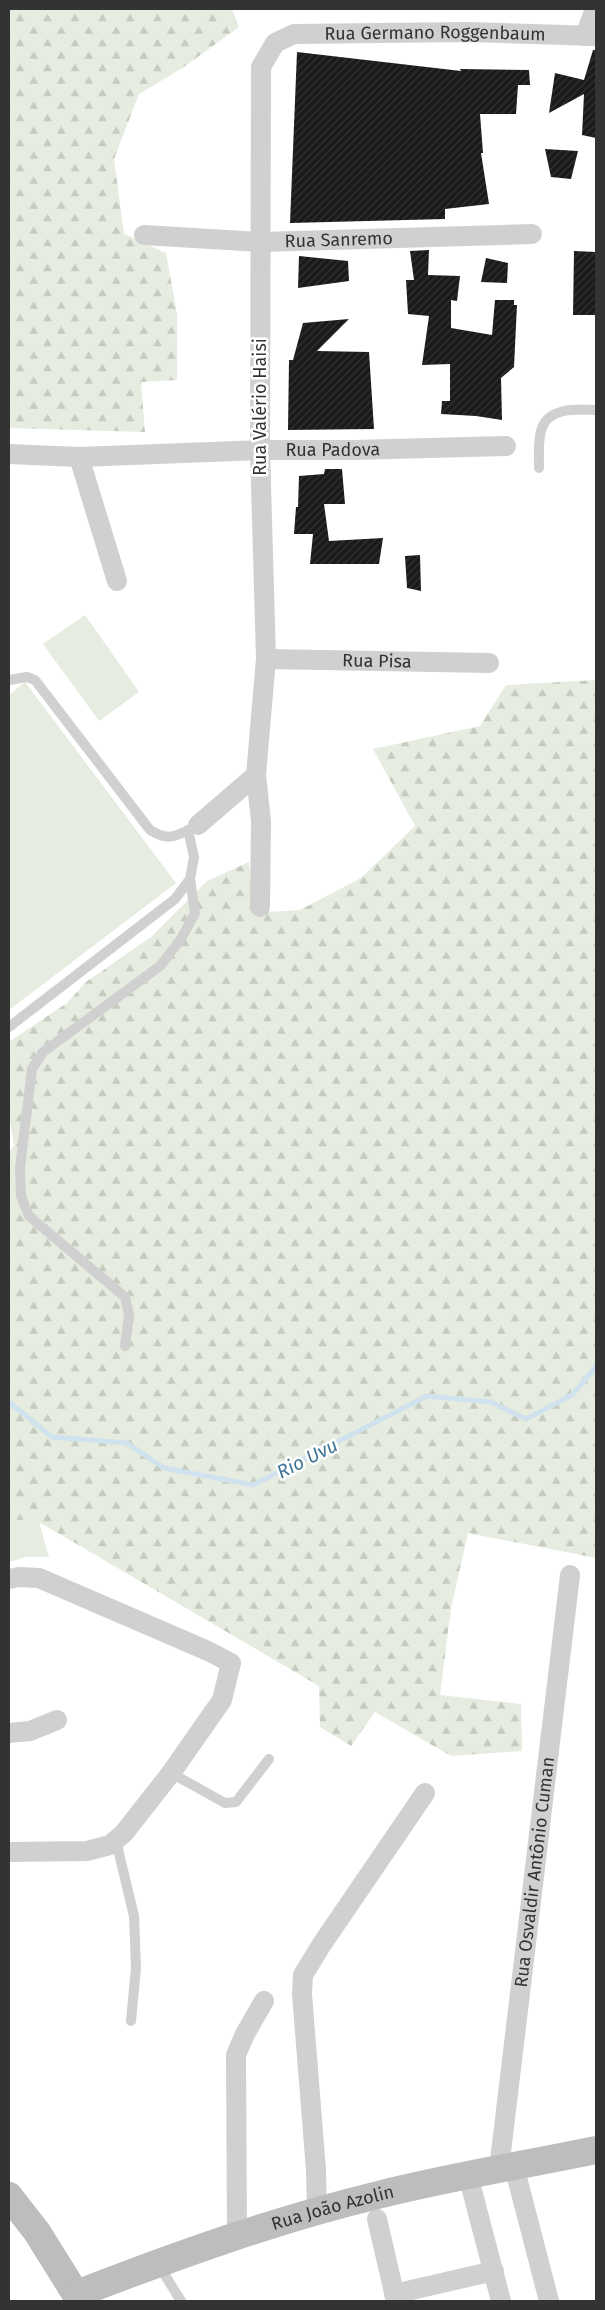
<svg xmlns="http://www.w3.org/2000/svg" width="605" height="2310" font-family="'Fira Sans',sans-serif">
  <defs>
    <pattern id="forest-firs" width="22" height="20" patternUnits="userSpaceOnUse" patternTransform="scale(1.25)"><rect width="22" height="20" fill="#e6ecdf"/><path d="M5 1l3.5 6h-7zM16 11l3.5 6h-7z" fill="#c6cbc0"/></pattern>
    <pattern id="building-hatch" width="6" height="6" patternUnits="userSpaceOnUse" patternTransform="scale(1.25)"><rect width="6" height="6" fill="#1a1a1a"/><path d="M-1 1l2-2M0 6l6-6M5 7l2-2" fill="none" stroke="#333"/></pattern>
  </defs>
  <rect width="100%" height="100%" fill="#fff"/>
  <path fill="url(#forest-firs)" d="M 9,9 L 232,9 L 239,27 L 184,67 L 139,94 L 114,159 L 124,234 L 166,253 L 177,314 L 177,380 L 141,382 L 145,432 L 9,428 Z
    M 596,680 L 596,1558 L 468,1533 L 451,1608 L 440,1695 L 521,1704 L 522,1751 L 451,1756 L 375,1712 L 351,1746 L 320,1727 L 319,1686 L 39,1522 L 9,1519 L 9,1152 L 14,1146 L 9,1114 L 9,1042 L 67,1003 L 86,982 L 151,937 L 207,881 L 249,862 L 254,913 L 300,910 L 361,878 L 415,826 L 373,749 L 480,726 L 506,685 Z"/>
  <path fill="#e6ecdf" d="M 85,615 L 139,692 L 99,721 L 43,644 Z
    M 25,682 L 176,883 L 9,1010 L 9,695 Z
    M 9,1519 L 39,1522 L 49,1557 L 26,1557 L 9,1562 Z"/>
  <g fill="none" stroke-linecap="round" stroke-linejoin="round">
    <path stroke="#cfe2ee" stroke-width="5" d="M 9,1402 L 52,1437 L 127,1443 L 164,1468 L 253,1485 L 427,1396 L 491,1402 L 526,1419 L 572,1395 L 596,1367"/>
  </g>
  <path fill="url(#building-hatch)" d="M 593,50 L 596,50 L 596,138 L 582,135 L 584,94 L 549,113 L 555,73 L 584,80 Z
    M 297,52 L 461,71 L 460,69 L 529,70 L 530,85 L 518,85 L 516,114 L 480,114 L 483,153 L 481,153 L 489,204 L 445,209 L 445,219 L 290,223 Z
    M 545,149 L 578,151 L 571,179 L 551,177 Z
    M 429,250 L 428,275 L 460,276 L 457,301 L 451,300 L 451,328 L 492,335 L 495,300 L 514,300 L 514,305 L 517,305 L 514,367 L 501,378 L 502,420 L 476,416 L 441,414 L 442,401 L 450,401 L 450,364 L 422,365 L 429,316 L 408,314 L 406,280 L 414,280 L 410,251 Z
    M 574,251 L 596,252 L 596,315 L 573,315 Z
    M 299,256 L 348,261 L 349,281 L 298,288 Z
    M 486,258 L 508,263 L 507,283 L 481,282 Z
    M 349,319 L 317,351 L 369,352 L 374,429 L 288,430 L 289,360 L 293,360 L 303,323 Z
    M 325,469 L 342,469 L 345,504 L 324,504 L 329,541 L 383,538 L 379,564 L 310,564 L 313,534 L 294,534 L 296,507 L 298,507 L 299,476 L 324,474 Z
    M 420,555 L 421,591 L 407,588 L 405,556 Z"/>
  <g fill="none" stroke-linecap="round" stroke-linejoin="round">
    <path stroke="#d0d0d0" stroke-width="10" d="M 539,468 C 539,456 538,442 541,431 C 547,407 577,409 596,410
      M 9,680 L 27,677 L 35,680 L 150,830 C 168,841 174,837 193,828
      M 9,1027 L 175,899 L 190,879 L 194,857 L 188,830
      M 125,1346 L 129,1315 L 125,1297 L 29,1216 L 21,1196 L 20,1168 L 32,1069 L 43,1052 L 160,966 L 181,939 L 195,913 L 190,879
      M 171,1773 L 225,1803 L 236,1802 L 269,1759
      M 116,1841 L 134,1916 L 136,1968 L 131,2021
      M 158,2264 L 181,2301"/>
    <g stroke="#d0d0d0" stroke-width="20">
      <path d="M 585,36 L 595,9"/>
      <path id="s1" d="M 144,235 L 261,242 L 532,234"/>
      <path id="s2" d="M 9,454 L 79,457 L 260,450 L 353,450 L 506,446"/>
      <path d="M 79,457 L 117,581"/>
      <path id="s3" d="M 266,659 L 489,663"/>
      <path d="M 256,775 L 261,821 L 260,907"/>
      <path id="s4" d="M 198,825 L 256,775 L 266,659 L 260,450 L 261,67 L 275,43 L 294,34 L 467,32 L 596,36"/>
      <path d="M 9,1579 L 19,1577 L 39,1578 L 208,1651 L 231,1663 L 222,1700 L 171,1773 L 124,1833 L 110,1845 L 87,1851 L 9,1852"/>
      <path d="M 9,1733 L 30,1731 L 57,1720"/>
      <path d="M 514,2166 L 549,2301"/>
      <path id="s5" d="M 499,2169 L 570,1575"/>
      <path d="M 468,2175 L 501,2301"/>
      <path d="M 317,2212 L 316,2170 L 302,1994 L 303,1975 L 322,1944 L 425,1793"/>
      <path d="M 377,2219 L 396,2301"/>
      <path d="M 237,2236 L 236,2055 L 245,2034 L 264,2001"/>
      <path d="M 394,2294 L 494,2271"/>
    </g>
    <g stroke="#bdbdbd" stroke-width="28">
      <path d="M 9,2196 L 37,2232 L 80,2301"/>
      <path id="s6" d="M 77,2294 C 175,2256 275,2220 378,2195 C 450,2177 523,2165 596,2150"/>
    </g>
  </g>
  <g text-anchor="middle" stroke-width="5" stroke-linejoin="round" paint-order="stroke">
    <g font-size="18" fill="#333" stroke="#fff">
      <text dy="6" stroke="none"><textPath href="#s4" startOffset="975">Rua Germano Roggenbaum</textPath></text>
      <text dy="6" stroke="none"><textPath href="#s1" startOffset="195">Rua Sanremo</textPath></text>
      <text transform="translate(260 407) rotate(-90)" y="6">Rua Valério Haisi</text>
      <text dy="6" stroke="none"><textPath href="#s2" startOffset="324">Rua Padova</textPath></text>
      <text dy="6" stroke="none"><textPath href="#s3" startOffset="111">Rua Pisa</textPath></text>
      <text dy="6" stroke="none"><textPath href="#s5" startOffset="299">Rua Osvaldir Antônio Cuman</textPath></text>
      <text dy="6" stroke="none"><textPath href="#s6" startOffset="270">Rua João Azolin</textPath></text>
    </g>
    <g font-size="19" font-style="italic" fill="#3f7597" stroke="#fff">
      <text transform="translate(307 1458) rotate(-27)" y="7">Rio Uvu</text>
    </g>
  </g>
  <rect width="605" height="2310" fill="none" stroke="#333333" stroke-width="20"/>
</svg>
